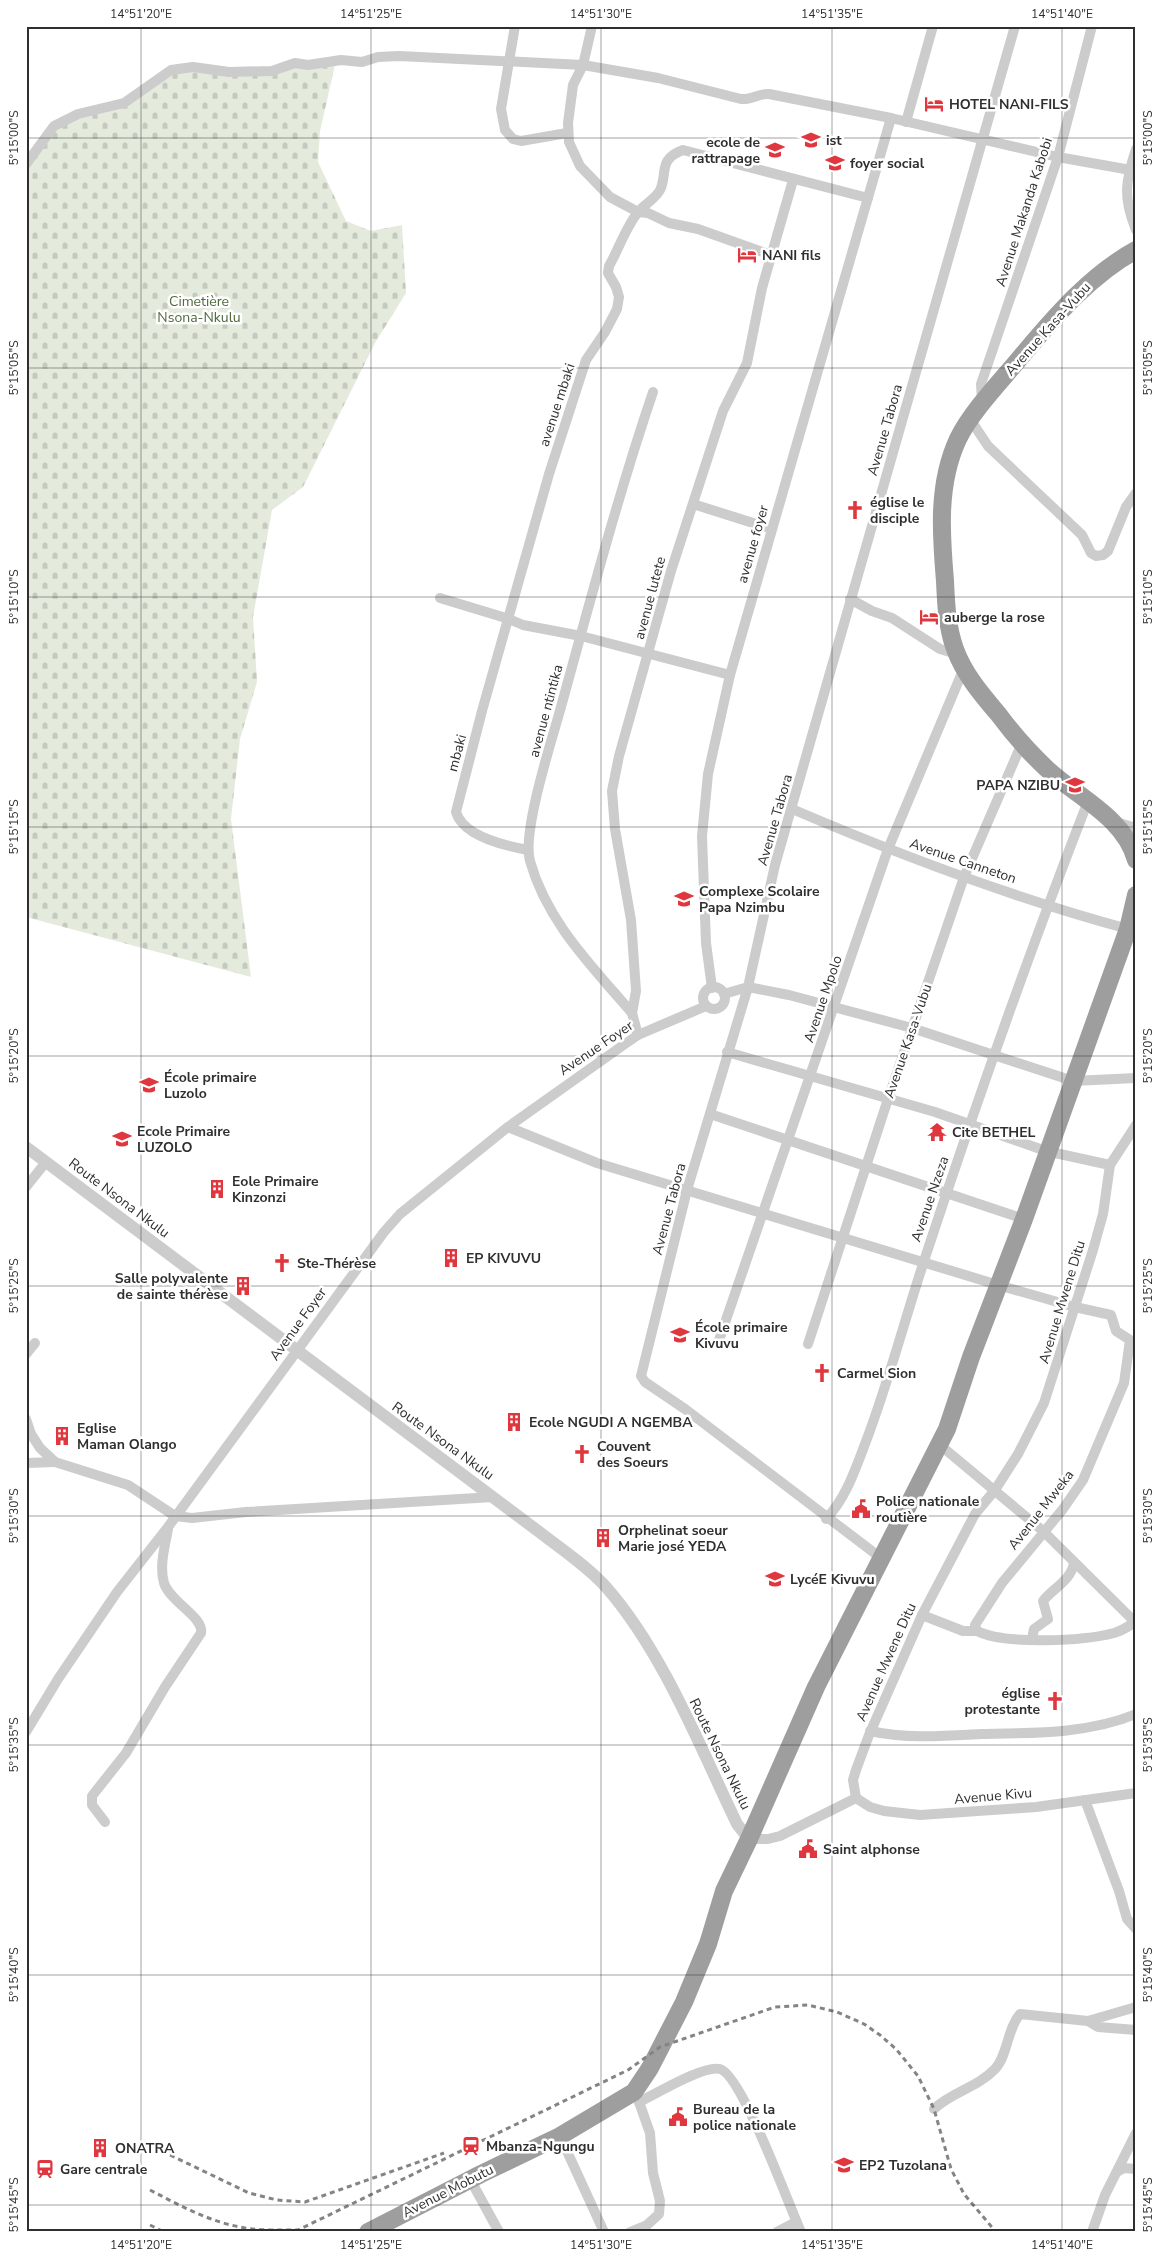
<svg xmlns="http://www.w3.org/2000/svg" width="1162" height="2258" viewBox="0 0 1162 2258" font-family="'Nunito Sans',sans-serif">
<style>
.cemetery{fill:url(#cemetery-stones)}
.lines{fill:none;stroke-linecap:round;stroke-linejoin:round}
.minor{stroke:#ccc;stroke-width:10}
.tertiary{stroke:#ccc;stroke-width:12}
.trunk{stroke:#9e9e9e;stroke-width:18}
.rail{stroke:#848484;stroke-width:3;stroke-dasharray:5 4;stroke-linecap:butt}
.ticks{fill:none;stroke:#2f2f2f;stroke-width:1;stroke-opacity:0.45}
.labels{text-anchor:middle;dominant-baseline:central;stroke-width:5;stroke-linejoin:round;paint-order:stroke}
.poi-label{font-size:14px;font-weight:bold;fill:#2f2f2f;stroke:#fff;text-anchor:start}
.street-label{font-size:14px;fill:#2f2f2f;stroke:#fff}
.park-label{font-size:14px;fill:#50693d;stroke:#fff}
.neatline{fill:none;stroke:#2f2f2f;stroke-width:2}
.ticks-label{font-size:12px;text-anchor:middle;fill:#2f2f2f}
</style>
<defs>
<pattern id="cemetery-stones" width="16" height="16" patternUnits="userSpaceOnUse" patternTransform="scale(1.25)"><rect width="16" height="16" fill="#e4ebdd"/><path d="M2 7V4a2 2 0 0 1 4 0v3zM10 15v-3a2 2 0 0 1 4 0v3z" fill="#c4cabe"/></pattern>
</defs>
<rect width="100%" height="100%" fill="#fff"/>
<path class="cemetery" d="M335,65L320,131L318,162L346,221L371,231L402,225L406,293L375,343L303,487L272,510L253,617L257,682L240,739L231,819L251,977L26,917V167L64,122L105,112L171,73Z"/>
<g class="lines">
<g class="minor">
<path d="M515,26L501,109L505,130L513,139L521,141L567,133"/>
<path d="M592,26L583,65L573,85L568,123L569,142L580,166L610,197L638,212L648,213L669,223L698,229L771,255"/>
<path d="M906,122L933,26"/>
<path d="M1136,149C1125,182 1123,198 1136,230"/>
<path d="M26,164L54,126L78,114L124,103L171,70L193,67L229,72L272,71L295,63L308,65L341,60L362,62L378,57L399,56L583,65L658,78L741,99C752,100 759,93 769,94L891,118L1058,157L1136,171"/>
<path d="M982,401L981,384L1058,157L1092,26"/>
<path d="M970,419L988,446L1082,535L1091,553L1096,556L1103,555L1108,551L1126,507L1136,493"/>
<path d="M693,504L772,529"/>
<path d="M440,598L509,619L523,625L581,636L730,675"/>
<path d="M850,599L872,611L892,618L940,649L950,652L955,649"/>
<path d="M792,809C902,856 1016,899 1132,930"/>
<path d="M1116,822L1136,828"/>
<path d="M528,850C506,846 463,836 456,812L482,711L549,474L586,360L605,332L617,309L619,297L616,287L608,273L609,266C619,249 626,226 639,211C645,204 658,197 661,188C667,171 659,159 683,150L868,198"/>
<circle cx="714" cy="998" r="11"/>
<path d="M712,988L706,943L702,836L708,774L730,675L891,118"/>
<path d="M724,994L748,987L775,865L1015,26"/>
<path d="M632,1013C592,966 547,922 530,861C522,833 550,746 559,714C589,606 617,498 653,392"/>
<path d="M638,1035L632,1013L636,991L631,920L615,829L612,791L619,756L671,571L723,411L747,363L762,288L793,180"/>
<path d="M727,1052L935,1112L1046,1151L1110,1165"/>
<path d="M710,1114L1024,1219"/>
<path d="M508,1127L597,1163L998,1285L1075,1307L1111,1315L1116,1331L1130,1340L1124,1383L1083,1480L1063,1509L1002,1583L975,1625L977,1631C1005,1645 1084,1641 1114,1633C1122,1631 1129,1626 1135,1622"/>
<path d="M26,1187L46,1162"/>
<path d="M718,1343L888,849L964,668"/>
<path d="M808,1344L888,1099L964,877L1022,743"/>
<path d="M26,1354L35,1343"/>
<path d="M26,1419L31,1434L40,1448L55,1462L128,1485L175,1516L192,1518L246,1512L493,1497"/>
<path d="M940,1445L1043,1531L1136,1623"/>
<path d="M26,1463L55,1462"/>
<path d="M826,1519C846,1498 855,1470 865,1444C888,1384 904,1322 924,1261C975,1106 1029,953 1088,801"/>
<path d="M881,1558L685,1409L645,1382L641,1376L687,1190L748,987L789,995L912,1028L1073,1081L1136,1078"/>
<path d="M922,1615L963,1631H977"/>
<path d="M1032,1639L1034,1629L1048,1619L1043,1601C1053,1588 1072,1580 1074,1562"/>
<path d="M870,1731C906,1739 944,1736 981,1734C1032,1733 1088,1734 1136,1714"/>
<path d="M26,1732L58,1679L117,1592L168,1527L384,1232L400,1214L508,1127L622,1046L638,1035L706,1006"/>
<path d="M856,1798L853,1780L856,1770L869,1735L922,1615L975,1514L995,1490L1018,1454L1044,1403L1093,1250L1103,1214L1110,1165L1136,1125"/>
<path d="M856,1798L870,1807L884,1811L920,1815L1036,1807L1136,1793"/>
<path d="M1085,1800L1119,1891L1127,1919L1136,1929"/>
<path d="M105,1822L92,1805V1796L126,1753L165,1687L201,1633C204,1617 170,1602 164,1583C159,1566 165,1546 168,1529"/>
<path d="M749,1839H768L780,1836L856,1798"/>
<path d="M1088,2021L1098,2027L1136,2030"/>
<path d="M634,2092L639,2102C656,2094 703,2065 720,2069C742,2075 789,2206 801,2232"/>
<path d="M934,2109C951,2092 977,2088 995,2069C1008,2055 1007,2029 1020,2014L1088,2021L1136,2007"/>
<path d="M560,2136L604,2232"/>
<path d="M1117,2172L1124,2168L1136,2169"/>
<path d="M470,2179L499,2232"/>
<path d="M630,2232L647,2225L659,2214L660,2201L653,2173L650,2133L639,2102"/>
<path d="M777,2232L796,2222"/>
<path d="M1092,2232L1105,2195L1136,2133"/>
</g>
<path class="tertiary" d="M26,1147L542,1534C564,1551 588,1567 606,1587C663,1652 700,1747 737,1824L749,1839"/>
<g class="trunk">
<path d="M1136,250C1092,274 1057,314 1025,352C1004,378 972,410 958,439C937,484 941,534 945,581C946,604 947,627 955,649C964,674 982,695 999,715C1013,734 1030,753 1047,769C1077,797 1124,817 1136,860"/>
<path d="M368,2232L481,2174L560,2136L634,2092L650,2068L684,2002L708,1944L724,1891L749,1839L816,1687L947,1429L971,1357L1024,1219L1128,929L1136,895"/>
</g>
<g class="rail">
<path d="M170,2155L249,2193L277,2200L305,2202L444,2153"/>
<path d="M150,2190C179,2205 208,2221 240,2227C259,2231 279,2230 298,2230L628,2070L660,2047L775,2007L808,2005L837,2012L864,2024L880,2035L896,2049L918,2076L934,2109L951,2169L964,2194L996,2232"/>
<path d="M150,2225L164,2232"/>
</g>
</g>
<path class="ticks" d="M141,26V2232M371,26V2232M601,26V2232M832,26V2232M1062,26V2232M26,138H1136M26,368H1136M26,597H1136M26,827H1136M26,1056H1136M26,1286H1136M26,1516H1136M26,1745H1136M26,1975H1136M26,2205H1136"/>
<defs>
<g id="hotel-bare" transform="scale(1.5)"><path d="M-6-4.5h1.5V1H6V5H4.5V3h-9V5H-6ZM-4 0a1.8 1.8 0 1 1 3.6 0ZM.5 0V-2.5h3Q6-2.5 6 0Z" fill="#e0363e" stroke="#fff" stroke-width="2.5" paint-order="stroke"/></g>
<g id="university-bare" transform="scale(1.5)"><path d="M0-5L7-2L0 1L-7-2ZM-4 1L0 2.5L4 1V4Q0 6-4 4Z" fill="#e0363e" stroke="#fff" stroke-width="2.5" paint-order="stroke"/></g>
<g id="school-bare" transform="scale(1.5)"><path d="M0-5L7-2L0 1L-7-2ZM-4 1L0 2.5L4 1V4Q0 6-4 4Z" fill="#e0363e" stroke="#fff" stroke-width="2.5" paint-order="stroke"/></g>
<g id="church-bare" transform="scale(1.5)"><path d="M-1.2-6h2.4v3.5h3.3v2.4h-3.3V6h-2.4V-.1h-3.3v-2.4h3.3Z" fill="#e0363e" stroke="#fff" stroke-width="2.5" paint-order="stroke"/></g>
<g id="temple-bare" transform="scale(1.5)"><path d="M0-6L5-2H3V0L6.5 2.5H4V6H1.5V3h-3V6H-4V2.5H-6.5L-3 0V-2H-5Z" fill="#e0363e" stroke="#fff" stroke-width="2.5" paint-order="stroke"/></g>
<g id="building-bare" transform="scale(1.5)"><path d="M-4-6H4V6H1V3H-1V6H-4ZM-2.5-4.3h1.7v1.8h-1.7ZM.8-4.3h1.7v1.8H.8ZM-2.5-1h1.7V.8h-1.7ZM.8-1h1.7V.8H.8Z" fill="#e0363e" stroke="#fff" stroke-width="2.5" paint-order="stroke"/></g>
<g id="civic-bare" transform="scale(1.5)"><path d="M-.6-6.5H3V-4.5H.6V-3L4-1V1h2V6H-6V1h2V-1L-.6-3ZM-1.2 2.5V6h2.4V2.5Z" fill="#e0363e" stroke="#fff" stroke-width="2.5" paint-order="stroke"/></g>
<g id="station-bare" transform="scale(1.5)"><path d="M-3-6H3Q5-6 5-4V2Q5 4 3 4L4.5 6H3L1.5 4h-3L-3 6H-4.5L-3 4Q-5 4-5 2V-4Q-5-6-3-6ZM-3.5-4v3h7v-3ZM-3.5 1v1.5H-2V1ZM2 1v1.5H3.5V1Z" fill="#e0363e" stroke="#fff" stroke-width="2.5" paint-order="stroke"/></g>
</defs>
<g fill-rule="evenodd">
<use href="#hotel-bare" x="934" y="104"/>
<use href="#university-bare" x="811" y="140"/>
<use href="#university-bare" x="775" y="150"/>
<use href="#school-bare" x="835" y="163"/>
<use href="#hotel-bare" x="747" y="255"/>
<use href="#church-bare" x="855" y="510"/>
<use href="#hotel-bare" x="929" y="617"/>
<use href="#school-bare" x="1075" y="785"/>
<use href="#school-bare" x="684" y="899"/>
<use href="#school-bare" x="149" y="1085"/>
<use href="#temple-bare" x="937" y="1132"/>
<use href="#school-bare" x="122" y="1139"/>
<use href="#building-bare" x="217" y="1189"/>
<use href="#building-bare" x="451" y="1258"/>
<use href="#church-bare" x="282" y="1263"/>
<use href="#building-bare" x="243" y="1286"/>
<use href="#school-bare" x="680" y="1335"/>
<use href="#church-bare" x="822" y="1373"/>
<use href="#building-bare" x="514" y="1422"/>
<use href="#building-bare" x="62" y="1436"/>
<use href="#church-bare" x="582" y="1454"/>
<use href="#civic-bare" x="861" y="1509"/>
<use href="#building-bare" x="603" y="1538"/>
<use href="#school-bare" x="775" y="1579"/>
<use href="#church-bare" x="1055" y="1701"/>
<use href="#civic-bare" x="808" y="1849"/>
<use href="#civic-bare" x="678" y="2117"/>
<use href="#station-bare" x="471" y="2146"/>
<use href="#building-bare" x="100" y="2148"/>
<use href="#school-bare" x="844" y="2165"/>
<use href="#station-bare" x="45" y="2169"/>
</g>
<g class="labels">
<g class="poi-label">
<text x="949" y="104">HOTEL NANI-FILS</text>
<text x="826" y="140">ist</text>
<text x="760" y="142" text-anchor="end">ecole de<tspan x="760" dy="16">rattrapage</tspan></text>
<text x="850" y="163">foyer social</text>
<text x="762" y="255">NANI fils</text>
<text x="870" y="502">église le<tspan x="870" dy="16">disciple</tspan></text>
<text x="944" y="617">auberge la rose</text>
<text x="1060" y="785" text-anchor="end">PAPA NZIBU</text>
<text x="699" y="891">Complexe Scolaire<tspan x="699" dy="16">Papa Nzimbu</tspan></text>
<text x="164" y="1077">École primaire<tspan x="164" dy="16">Luzolo</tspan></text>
<text x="137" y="1131">Ecole Primaire<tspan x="137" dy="16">LUZOLO</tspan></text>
<text x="952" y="1132">Cite BETHEL</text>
<text x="232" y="1181">Eole Primaire<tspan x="232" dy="16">Kinzonzi</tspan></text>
<text x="466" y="1258">EP KIVUVU</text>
<text x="297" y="1263">Ste-Thérèse</text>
<text x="228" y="1278" text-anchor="end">Salle polyvalente<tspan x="228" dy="16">de sainte thérèse</tspan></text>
<text x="695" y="1327">École primaire<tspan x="695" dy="16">Kivuvu</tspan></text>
<text x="837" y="1373">Carmel Sion</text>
<text x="529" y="1422">Ecole NGUDI A NGEMBA</text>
<text x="77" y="1428">Eglise<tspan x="77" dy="16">Maman Olango</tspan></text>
<text x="597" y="1446">Couvent<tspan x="597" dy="16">des Soeurs</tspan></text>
<text x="876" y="1501">Police nationale<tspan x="876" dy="16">routière</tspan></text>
<text x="618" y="1530">Orphelinat soeur<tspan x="618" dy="16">Marie josé YEDA</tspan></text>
<text x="790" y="1579">LycéE Kivuvu</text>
<text x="1040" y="1693" text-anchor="end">église<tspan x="1040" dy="16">protestante</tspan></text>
<text x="823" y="1849">Saint alphonse</text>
<text x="693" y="2109">Bureau de la<tspan x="693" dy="16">police nationale</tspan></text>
<text x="486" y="2146">Mbanza-Ngungu</text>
<text x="115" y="2148">ONATRA</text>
<text x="859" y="2165">EP2 Tuzolana</text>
<text x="60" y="2169">Gare centrale</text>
</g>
<g class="street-label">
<text transform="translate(1024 212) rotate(-72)">Avenue Makanda Kabobi</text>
<text transform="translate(1048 329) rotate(-48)">Avenue Kasa-Vubu</text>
<text transform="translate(557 405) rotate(-72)">avenue mbaki</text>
<text transform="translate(885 430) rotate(-74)">Avenue Tabora</text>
<text transform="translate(753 544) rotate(-74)">avenue foyer</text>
<text transform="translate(650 598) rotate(-75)">avenue lutete</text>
<text transform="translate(546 711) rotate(-75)">avenue ntintika</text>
<text transform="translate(457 753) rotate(-75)">mbaki</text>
<text transform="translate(775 820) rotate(-74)">Avenue Tabora</text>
<text transform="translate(963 861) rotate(19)">Avenue Canneton</text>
<text transform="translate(823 999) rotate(-71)">Avenue Mpolo</text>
<text transform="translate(908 1041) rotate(-71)">Avenue Kasa-Vubu</text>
<text transform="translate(596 1048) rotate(-34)">Avenue Foyer</text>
<text transform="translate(119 1198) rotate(37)">Route Nsona Nkulu</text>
<text transform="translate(930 1199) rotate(-71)">Avenue Nzeza</text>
<text transform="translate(669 1209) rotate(-75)">Avenue Tabora</text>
<text transform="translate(1062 1302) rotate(-73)">Avenue Mwene Ditu</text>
<text transform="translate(298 1324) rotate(-54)">Avenue Foyer</text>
<text transform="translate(443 1441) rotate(36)">Route Nsona Nkulu</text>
<text transform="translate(1041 1510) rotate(-52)">Avenue Mweka</text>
<text transform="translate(886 1662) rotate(-66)">Avenue Mwene Ditu</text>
<text transform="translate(720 1754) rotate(64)">Route Nsona Nkulu</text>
<text transform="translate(993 1796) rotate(-5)">Avenue Kivu</text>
<text transform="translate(448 2191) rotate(-27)">Avenue Mobutu</text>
</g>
<g class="park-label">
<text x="199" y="301">Cimetière<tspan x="199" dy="16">Nsona-Nkulu</tspan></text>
</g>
</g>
<rect width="1162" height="2258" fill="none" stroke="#ffffff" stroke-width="55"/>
<rect x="28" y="28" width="1106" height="2202" class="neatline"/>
<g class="ticks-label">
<text x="141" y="18">14°51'20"E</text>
<text x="371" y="18">14°51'25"E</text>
<text x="601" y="18">14°51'30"E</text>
<text x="832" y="18">14°51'35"E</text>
<text x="1062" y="18">14°51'40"E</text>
<text transform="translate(14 138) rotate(-90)" y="4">5°15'00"S</text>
<text transform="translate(1148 138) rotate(-90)" y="4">5°15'00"S</text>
<text transform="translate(14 368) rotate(-90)" y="4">5°15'05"S</text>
<text transform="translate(1148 368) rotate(-90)" y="4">5°15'05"S</text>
<text transform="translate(14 597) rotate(-90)" y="4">5°15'10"S</text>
<text transform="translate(1148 597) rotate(-90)" y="4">5°15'10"S</text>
<text transform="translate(14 827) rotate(-90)" y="4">5°15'15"S</text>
<text transform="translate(1148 827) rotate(-90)" y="4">5°15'15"S</text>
<text transform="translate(14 1056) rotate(-90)" y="4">5°15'20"S</text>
<text transform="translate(1148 1056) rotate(-90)" y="4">5°15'20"S</text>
<text transform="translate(14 1286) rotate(-90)" y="4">5°15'25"S</text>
<text transform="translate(1148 1286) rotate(-90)" y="4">5°15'25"S</text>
<text transform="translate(14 1516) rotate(-90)" y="4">5°15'30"S</text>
<text transform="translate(1148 1516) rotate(-90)" y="4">5°15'30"S</text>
<text transform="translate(14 1745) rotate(-90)" y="4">5°15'35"S</text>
<text transform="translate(1148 1745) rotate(-90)" y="4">5°15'35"S</text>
<text transform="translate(14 1975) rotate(-90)" y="4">5°15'40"S</text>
<text transform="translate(1148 1975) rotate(-90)" y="4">5°15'40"S</text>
<text transform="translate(14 2205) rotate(-90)" y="4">5°15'45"S</text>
<text transform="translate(1148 2205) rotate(-90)" y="4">5°15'45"S</text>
<text x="141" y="2249">14°51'20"E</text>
<text x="371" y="2249">14°51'25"E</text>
<text x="601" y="2249">14°51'30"E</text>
<text x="832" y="2249">14°51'35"E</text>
<text x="1062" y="2249">14°51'40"E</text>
</g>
</svg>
